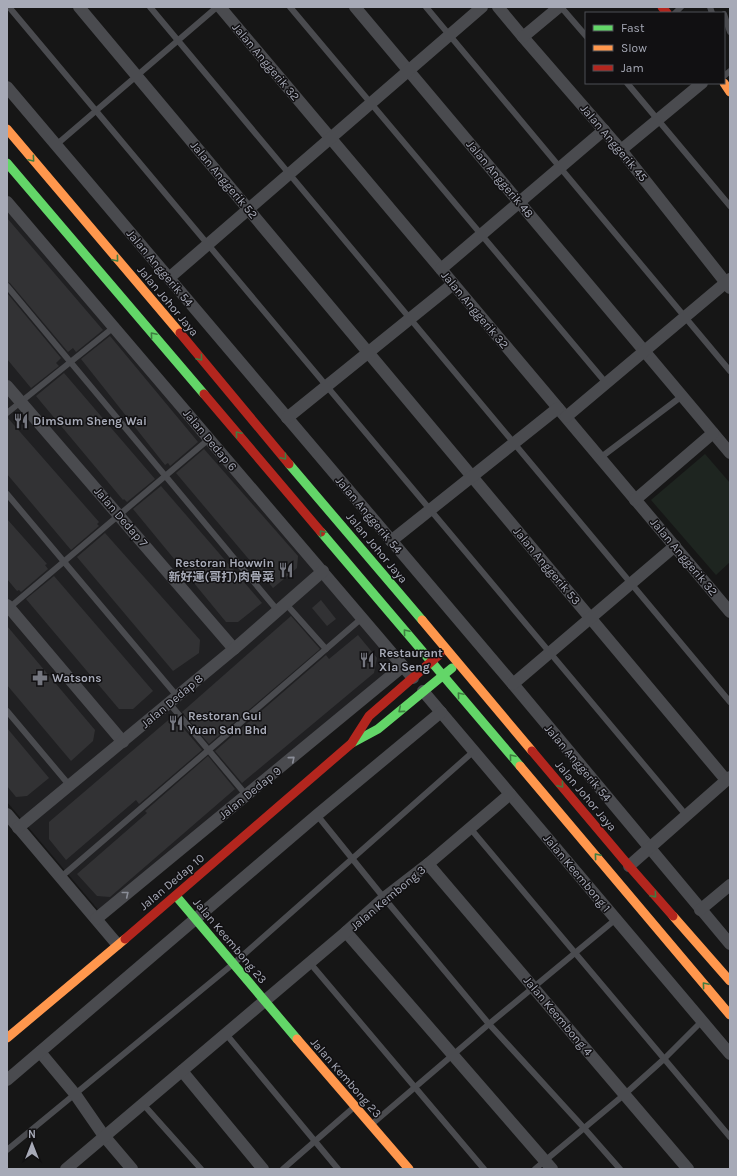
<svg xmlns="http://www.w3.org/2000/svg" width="737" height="1176" viewBox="0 0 737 1176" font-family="Karla,'Noto Sans SC',sans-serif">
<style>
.built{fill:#202022}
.green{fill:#1e2520}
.building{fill:#323234}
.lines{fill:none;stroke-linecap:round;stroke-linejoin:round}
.lane{stroke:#4a4b4f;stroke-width:6}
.street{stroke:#4a4b4f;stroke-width:12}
.fast{stroke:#63d668;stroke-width:9}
.slow{stroke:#ff974d;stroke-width:9}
.jam{stroke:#b3261e;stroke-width:9}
.oneway{stroke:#3e7d41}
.oneway2{stroke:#8b8e98}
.labels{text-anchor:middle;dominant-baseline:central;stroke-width:3;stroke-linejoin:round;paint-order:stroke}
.street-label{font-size:12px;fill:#a7aab7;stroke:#111012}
.poi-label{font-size:12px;font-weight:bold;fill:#a7aab7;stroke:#111012;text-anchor:start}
</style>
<rect width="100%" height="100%" fill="#161616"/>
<path class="built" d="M7,205L397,666L100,912L7,802Z"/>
<path class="green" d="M705,454L730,483V562L716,575L651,500Z"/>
<g class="building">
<path d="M7,218L103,330L76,352L73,348L68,352L10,283L7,282Z"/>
<path d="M7,293L61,358L56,363L59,366L31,388L7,359Z"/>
<path d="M110,336L198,442L170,466L168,463L165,465L81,359Z"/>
<path d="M64,373L155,479L127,502L124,499L123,500L36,396Z"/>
<path d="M7,417L99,522L97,524L99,526L71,550L7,474Z"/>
<path d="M204,449L298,556L297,568L273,588L176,473Z"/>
<path d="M161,486L262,603L238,622H226L133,509Z"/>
<path d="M7,519L47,564L45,565L48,569L21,592L19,590L17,591L7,579Z"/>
<path d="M105,533L200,640L199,653L173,671L77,557Z"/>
<path d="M54,576L153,691L133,709H119L26,599Z"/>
<path d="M321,600L336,619L327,626L312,608Z"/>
<path d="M291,616L320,649L209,744L182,712Z"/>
<path d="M7,626L95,730L93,741L71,761L7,685Z"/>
<path d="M358,635L377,658L374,673L242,783L215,751L326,655L329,659Z"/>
<path d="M173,716L202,750L139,804L136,800L66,860L49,839V822Z"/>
<path d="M7,728L49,778L27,796L16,797L7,786Z"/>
<path d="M208,756L235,789L110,897L97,896L77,874L147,813L145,811Z"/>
</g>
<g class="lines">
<g class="lane">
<path d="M9,7L686,815"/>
<path d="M150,7L730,702"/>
<path d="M290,7L606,383"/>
<path d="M426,7L730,371"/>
<path d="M561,7L586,36"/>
<path d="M710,7L712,13"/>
<path d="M675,13L681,7"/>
<path d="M724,14L730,32"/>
<path d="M724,76L730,71"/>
<path d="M627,83L730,206"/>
<path d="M56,145L217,7"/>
<path d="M7,286L278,611"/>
<path d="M7,413L114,327"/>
<path d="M600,458L682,396"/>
<path d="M7,494L177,696"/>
<path d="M286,604L326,649"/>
<path d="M9,608L209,439"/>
<path d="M169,703L247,796"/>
<path d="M7,711L70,786"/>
<path d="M317,815L384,898L489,1024L584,1128L620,1169"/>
<path d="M470,828L730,1137"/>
<path d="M61,877L362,618"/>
<path d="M310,963L484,1169"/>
<path d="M226,1034L338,1169"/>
<path d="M143,1104L201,1169"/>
<path d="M372,1124L489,1024L616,919"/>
<path d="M7,1150L233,964L474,751"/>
<path d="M283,1169L353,1108"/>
<path d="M535,1169L625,1094L664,1059L702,1021"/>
</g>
<g class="street">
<path d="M79,7L726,780"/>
<path d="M220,7L730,612"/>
<path d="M355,7L730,453"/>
<path d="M498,7L523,37L621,150L730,288"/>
<path d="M523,37L559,7"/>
<path d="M7,87L513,684L730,944"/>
<path d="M621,150L702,83"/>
<path d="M7,202L413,678"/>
<path d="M441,269L604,130"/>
<path d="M169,278L482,7"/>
<path d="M7,386L234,649"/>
<path d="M566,417L730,279"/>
<path d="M287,418L453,284"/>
<path d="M635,500L713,433"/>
<path d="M391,541L558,408"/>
<path d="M7,605L123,742"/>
<path d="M513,684L675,546"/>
<path d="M423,691L730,1054"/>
<path d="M7,814L117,944"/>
<path d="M18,828L234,649L323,571"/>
<path d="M428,864L688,1169"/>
<path d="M629,866L730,777"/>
<path d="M700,910L730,885"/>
<path d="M96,919L403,666"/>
<path d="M346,932L552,1169"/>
<path d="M40,1052L75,1094L104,1136L132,1169"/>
<path d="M182,1071L263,1169"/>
<path d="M7,1080L317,815L441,712"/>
<path d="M66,1169L346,932L384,898L428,864L510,794"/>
</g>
<g class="fast">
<path d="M7,163L204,394"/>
<path d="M289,464L422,620"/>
<path d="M321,532L520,766"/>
<path d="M352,743L378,729L452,668"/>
<path d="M176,896L297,1039"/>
</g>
<g class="slow">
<path d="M724,83L730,92"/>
<path d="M7,129L180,333"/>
<path d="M422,620L532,751"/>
<path d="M520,766L730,1015"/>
<path d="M673,916L730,981"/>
<path d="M7,1038L125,939"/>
<path d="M297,1039L409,1169"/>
</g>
<g class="jam">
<path d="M662,7L667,13"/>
<path d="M180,333L289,464"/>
<path d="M204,394L321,532"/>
<path d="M353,741L369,716L440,654"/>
<path d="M532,751L629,866L673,916"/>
<path d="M125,939L352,743"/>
</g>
</g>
<defs><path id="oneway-chevron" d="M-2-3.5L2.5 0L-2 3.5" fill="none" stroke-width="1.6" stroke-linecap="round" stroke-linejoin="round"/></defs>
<g class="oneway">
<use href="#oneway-chevron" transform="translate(32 159) rotate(50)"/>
<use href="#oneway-chevron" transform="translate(116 259) rotate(50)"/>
<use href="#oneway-chevron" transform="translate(153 335) rotate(-130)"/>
<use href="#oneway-chevron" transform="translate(200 358) rotate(50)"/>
<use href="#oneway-chevron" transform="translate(238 434) rotate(-130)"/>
<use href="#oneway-chevron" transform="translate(284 457) rotate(50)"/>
<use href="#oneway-chevron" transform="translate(322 533) rotate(-130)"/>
<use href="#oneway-chevron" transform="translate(406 632) rotate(-130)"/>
<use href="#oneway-chevron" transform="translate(460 695) rotate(-130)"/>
<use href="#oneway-chevron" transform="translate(401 710) rotate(140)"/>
<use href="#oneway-chevron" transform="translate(512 757) rotate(-130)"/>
<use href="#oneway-chevron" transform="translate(561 785) rotate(50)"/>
<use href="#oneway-chevron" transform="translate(597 856) rotate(-130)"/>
<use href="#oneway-chevron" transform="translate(654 895) rotate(49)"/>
<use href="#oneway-chevron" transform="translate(705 985) rotate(-130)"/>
</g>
<g class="oneway2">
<use href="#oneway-chevron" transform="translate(292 759) rotate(-40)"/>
<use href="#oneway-chevron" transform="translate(126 894) rotate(-39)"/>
</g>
<defs>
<g id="restaurant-bare" transform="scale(1.2)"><path d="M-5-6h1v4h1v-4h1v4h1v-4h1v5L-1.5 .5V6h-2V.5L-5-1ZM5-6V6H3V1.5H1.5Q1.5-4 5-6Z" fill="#74767f" stroke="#111012" stroke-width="2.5" paint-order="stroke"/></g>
<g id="pharmacy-bare" transform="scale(1.2)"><path d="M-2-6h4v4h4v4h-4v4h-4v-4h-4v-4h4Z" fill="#74767f" stroke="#111012" stroke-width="2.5" paint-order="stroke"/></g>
</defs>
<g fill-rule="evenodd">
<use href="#restaurant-bare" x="21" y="421"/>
<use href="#restaurant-bare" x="286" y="570"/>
<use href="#restaurant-bare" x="367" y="660"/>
<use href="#pharmacy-bare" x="40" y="678"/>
<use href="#restaurant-bare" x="176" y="723"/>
</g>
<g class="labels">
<g class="street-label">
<text transform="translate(266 62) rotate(50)">Jalan Anggerik 32</text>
<text transform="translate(614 143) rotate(50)">Jalan Anggerik 45</text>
<text transform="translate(500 179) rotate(50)">Jalan Anggerik 48</text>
<text transform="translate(224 180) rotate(50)">Jalan Anggerik 52</text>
<text transform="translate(160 268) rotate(50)">Jalan Anggerik 54</text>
<text transform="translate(168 301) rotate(50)">Jalan Johor Jaya</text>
<text transform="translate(475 310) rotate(50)">Jalan Anggerik 32</text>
<text transform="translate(210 440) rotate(50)">Jalan Dedap 6</text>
<text transform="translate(369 515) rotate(50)">Jalan Anggerik 54</text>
<text transform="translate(121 517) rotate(49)">Jalan Dedap 7</text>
<text transform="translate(377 548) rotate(50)">Jalan Johor Jaya</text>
<text transform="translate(684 557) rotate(50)">Jalan Anggerik 32</text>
<text transform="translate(547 566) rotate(50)">Jalan Anggerik 53</text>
<text transform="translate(172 701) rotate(-40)">Jalan Dedap 8</text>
<text transform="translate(578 763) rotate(50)">Jalan Anggerik 54</text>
<text transform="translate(250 793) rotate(-39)">Jalan Dedap 9</text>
<text transform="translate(586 796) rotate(50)">Jalan Johor Jaya</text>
<text transform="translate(577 873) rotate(50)">Jalan Keembong 1</text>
<text transform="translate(172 882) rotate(-40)">Jalan Dedap 10</text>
<text transform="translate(388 898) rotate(-40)">Jalan Kembong 3</text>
<text transform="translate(230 941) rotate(50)">Jalan Keembong 23</text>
<text transform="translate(558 1016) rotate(50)">Jalan Keembong 4</text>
<text transform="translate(346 1078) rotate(49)">Jalan Kembong 23</text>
</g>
<g class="poi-label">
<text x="33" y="421">DimSum Sheng Wai</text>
<text x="274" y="563" text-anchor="end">Restoran Howwin<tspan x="274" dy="14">新好運(哥打)肉骨菜</tspan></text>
<text x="379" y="653">Restaurant<tspan x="379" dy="14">Xia Seng</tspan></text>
<text x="52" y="678">Watsons</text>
<text x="188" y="716">Restoran Gui<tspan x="188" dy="14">Yuan Sdn Bhd</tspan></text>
</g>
</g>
<rect width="737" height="1176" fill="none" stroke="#a7aab7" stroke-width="16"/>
<rect x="585" y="12" width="140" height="72" fill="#111012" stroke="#4d4e54"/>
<rect x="593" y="25" width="20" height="6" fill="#63d668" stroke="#4d4e54"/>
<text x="621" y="32" font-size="12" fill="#a7aab7">Fast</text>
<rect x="593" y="45" width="20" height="6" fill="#ff974d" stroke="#4d4e54"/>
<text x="621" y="52" font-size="12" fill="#a7aab7">Slow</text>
<rect x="593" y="65" width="20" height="6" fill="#b3261e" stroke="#4d4e54"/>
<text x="621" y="72" font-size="12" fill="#a7aab7">Jam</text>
<g transform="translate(32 1144)" stroke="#111012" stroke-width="3" paint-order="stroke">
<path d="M0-3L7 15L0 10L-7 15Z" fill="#a7aab7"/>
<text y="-6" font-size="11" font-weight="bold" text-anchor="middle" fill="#a7aab7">N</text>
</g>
</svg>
